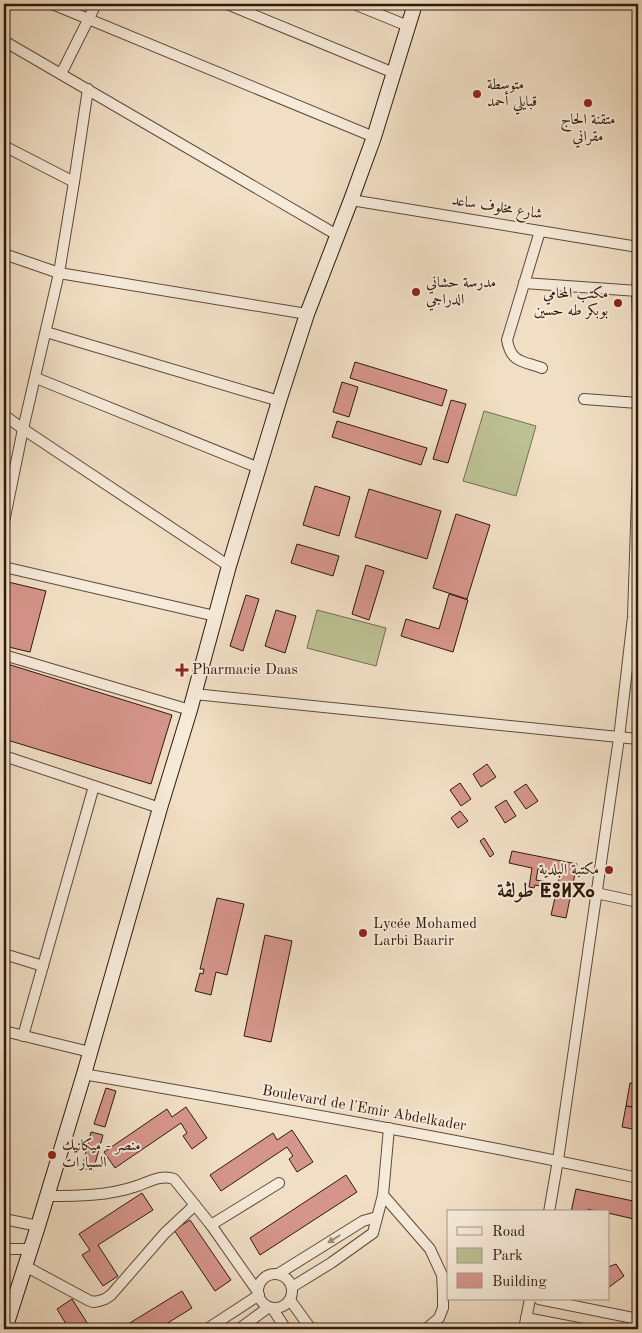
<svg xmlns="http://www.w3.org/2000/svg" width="642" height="1333" viewBox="0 0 642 1333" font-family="'Old Standard TT',Amiri,'Noto Sans Tifinagh',serif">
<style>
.green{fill:#bcc194;stroke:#756d50}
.building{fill:#d6958c;stroke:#2e190c;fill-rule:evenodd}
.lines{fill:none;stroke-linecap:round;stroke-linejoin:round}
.street-casing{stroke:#5f4a3a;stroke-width:12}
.secondary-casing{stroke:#2e190c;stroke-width:16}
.street{stroke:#f6ead9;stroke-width:10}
.secondary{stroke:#f6ead9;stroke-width:14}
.oneway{fill:#9c8c7d}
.poi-dot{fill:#8f2418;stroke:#f6ead9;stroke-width:2}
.labels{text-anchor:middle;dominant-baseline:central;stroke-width:4;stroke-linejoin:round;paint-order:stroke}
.poi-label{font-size:15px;fill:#2e190c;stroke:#f6ead9;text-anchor:start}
.street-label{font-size:15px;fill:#2e190c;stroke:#f6ead9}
.district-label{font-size:20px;font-weight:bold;fill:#2e190c;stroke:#f6ead9}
</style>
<rect width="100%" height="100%" fill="#f1dfc5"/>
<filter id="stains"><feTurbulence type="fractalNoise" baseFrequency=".004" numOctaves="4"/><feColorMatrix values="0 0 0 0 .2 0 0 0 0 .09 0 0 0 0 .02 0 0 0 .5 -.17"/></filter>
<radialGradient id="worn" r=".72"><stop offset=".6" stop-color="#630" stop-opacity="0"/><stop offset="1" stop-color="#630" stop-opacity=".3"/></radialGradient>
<g class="green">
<path d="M484,411L536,426L516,496L463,481Z"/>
<path d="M317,610L386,628L376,666L307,648Z"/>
</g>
<g class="building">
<path d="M355,362L447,390L442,406L350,378Z"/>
<path d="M342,382L358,387L349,417L333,412Z"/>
<path d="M451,400L466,404L448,463L433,459Z"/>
<path d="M337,421L427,448L421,465L332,437Z"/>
<path d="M315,486L350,497L339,536L303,525Z"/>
<path d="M369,489L441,511L427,559L355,537Z"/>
<path d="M456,514L490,525L467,599L433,588Z"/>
<path d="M297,544L339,556L333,576L291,563Z"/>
<path d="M366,565L384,571L369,620L352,614Z"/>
<path d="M4,581L46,591L30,652L4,646Z"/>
<path d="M449,594L468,600L453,652L401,636L406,619L439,629Z"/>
<path d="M246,595L259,599L243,651L230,646Z"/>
<path d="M276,610L296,616L285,653L265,646Z"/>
<path d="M4,663L172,715L151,784L4,739Z"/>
<path d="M487,764L496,777L481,787L473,774Z"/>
<path d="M460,783L471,799L461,806L450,790Z"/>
<path d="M526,784L538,801L526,809L514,792Z"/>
<path d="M506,800L516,816L505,823L495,807Z"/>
<path d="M460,811L468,821L458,828L451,818Z"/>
<path d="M484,838L494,854L490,857L480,841Z"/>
<path d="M512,851L577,864L566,918L551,915L557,889L535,885L534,888L529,887L532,868L509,863ZM538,869L560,874L558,884L536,880Z"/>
<path d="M217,898L244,904L227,975L216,972L211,995L195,991L200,973L203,974L204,969H200Z"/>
<path d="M265,935L292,941L271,1042L244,1036Z"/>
<path d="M630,1083L638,1084V1108L626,1106Z"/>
<path d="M106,1088L116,1091L105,1127L94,1124Z"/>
<path d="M626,1106L638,1108V1130L622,1127Z"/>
<path d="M186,1107L207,1138L192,1149L183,1136L187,1133L181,1123L115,1168L104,1152L167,1109L172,1117Z"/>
<path d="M292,1130L313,1162L297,1172L289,1159L293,1156L287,1147L221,1191L210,1175L273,1133L277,1140Z"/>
<path d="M91,1132L103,1135L93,1171L82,1168Z"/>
<path d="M346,1175L357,1192L260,1255L250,1238Z"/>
<path d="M576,1189L638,1202V1220L608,1213V1212H601L588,1209L587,1212H571Z"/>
<path d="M142,1193L153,1210L98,1245L118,1276L103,1286L82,1255L90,1250L79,1234Z"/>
<path d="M190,1220L231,1280L215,1291L174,1230Z"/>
<path d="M616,1264L624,1276L608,1288V1267Z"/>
<path d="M182,1291L192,1308L158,1329H120Z"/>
<path d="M72,1299L91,1329H69L57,1309Z"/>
</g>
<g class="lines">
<g class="street-casing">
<g id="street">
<path d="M52,4L374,137"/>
<path d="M227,4L394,73"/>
<path d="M354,4L408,26"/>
<path d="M4,41L337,235"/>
<path d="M61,74L96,4"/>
<path d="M4,146L74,182"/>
<path d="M351,200L638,247"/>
<path d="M540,231L507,340C511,363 523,361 542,368"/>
<path d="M4,254L59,273L307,314"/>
<path d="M638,279L637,291L638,326"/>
<path d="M524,283L638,291"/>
<path d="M46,332L279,401"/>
<path d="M36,378L259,468"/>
<path d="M584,399L638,403"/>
<path d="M4,415L23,429L229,566"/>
<path d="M4,522L23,429L59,273L74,182L88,89"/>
<path d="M4,567L215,616"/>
<path d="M4,655L190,710"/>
<path d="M194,694L638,739"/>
<path d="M4,756L160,808"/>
<path d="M596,893L638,902"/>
<path d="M4,954L43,966"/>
<path d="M4,1031L90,1052"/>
<path d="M23,1036L94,786"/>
<path d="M84,1074C269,1107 455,1138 638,1178"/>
<path d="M383,1195L430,1249L442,1275L443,1293V1308L439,1318L426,1329"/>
<path d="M47,1196C77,1196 108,1196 137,1186C149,1182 161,1174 174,1179L211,1225L258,1292"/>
<path d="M549,1212L558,1160L619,738L633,617L638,465"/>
<path d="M4,1219L38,1226"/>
<path d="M211,1225L279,1183"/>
<path d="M4,1249H30"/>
<path d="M25,1266L88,1300L93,1302L99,1301L105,1299L111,1295L165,1233L195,1205"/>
<circle cx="275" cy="1291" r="17"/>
<path d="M278,1274L363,1221L377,1217"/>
<path d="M292,1287L331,1263L373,1233L383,1195L389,1128"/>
<path d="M539,1299L638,1319"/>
<path d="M290,1300L311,1329"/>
<path d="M272,1308L286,1329"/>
<path d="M526,1318L583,1329"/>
<path d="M207,1329L259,1295"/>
<path d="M239,1329L269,1307"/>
<path d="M524,1329L530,1299"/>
</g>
</g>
<g class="secondary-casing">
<path id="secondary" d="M5,1329L38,1226L84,1074L160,808L190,710L229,566L279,401L307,314L351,200L374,137L415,4"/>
</g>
<use href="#street" class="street"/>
<use href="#secondary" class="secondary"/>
</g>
<defs><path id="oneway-solid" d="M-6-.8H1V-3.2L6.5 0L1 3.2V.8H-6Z" transform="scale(1.25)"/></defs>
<use class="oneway" href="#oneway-solid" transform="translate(334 1239) rotate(148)"/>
<g class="poi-dot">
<circle cx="477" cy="94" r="5"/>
<circle cx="588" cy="103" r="5"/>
<circle cx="416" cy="292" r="5"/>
<circle cx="618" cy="303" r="5"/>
<path d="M179.5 662.5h5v5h5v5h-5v5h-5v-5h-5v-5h5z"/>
<circle cx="609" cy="870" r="5"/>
<circle cx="363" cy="933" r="5"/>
<circle cx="52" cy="1155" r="5"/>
</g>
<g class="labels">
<g class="poi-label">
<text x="487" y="85">متوسطة<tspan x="487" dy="17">قبايلي أحمد</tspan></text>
<text x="588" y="120" text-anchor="middle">متقنة الحاج<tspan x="588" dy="17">مقراني</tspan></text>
<text x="426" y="283">مدرسة حشاني<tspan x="426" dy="17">الدراجي</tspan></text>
<text x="608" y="294" text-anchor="end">مكتب المحامي<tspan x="608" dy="17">بوبكر طه حسين</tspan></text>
<text x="192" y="670">Pharmacie Daas</text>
<text x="599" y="870" text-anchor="end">مكتبة البلدية</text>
<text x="373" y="924">Lycée Mohamed<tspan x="373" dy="17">Larbi Baarir</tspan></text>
<text x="62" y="1146">منصر - ميكانيك<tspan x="62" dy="17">السيارات</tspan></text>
</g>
<g class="street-label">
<text transform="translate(497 208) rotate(9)">شارع مخلوف ساعد</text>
<text transform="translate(364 1109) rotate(10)">Boulevard de l'Emir Abdelkader</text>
</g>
<g class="district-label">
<text x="546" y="892">طولڤة ⵟⵓⵍⴳⴰ</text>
</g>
</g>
<rect width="642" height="1333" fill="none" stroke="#f1dfc5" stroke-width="20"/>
<rect x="5" y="5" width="632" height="1323" fill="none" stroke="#2e190c" stroke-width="2.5"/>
<rect x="10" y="10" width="622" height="1313" fill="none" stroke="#2e190c"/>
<rect x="447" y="1210" width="162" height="90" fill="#f6ead9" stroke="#a69687"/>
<rect x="457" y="1227" width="25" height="8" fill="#f6ead9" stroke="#a69687"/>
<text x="492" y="1236" font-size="15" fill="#2e190c">Road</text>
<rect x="457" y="1248" width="25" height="15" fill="#bcc194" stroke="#a69687"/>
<text x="492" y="1260" font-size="15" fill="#2e190c">Park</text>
<rect x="457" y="1273" width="25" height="15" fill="#d6958c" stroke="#a69687"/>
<text x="492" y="1286" font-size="15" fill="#2e190c">Building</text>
<rect width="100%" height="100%" filter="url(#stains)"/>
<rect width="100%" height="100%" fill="url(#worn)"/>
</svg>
